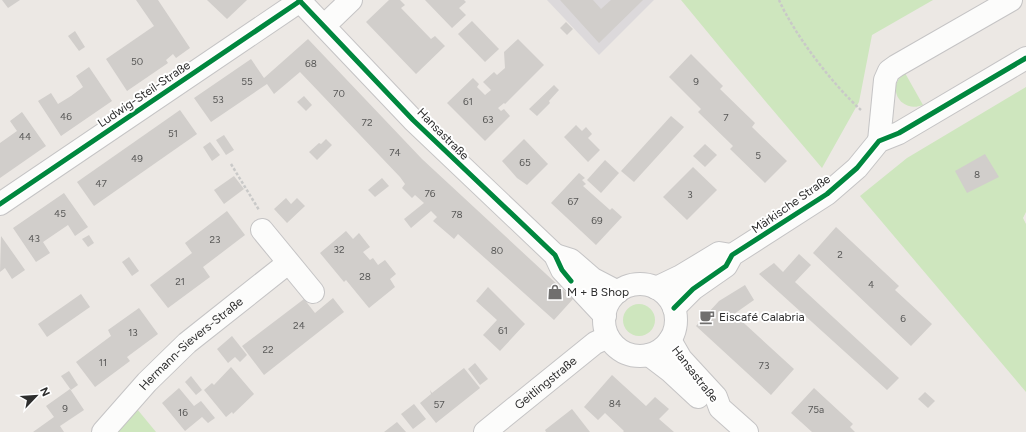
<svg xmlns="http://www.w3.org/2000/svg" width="1026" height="432" viewBox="0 0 1026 432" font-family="Figtree,sans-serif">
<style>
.industrial{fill:#dcd9db}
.green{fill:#cee6be}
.building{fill:#d1cecb}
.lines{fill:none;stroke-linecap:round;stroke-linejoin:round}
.minor-casing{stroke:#c5c4c5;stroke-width:24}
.path{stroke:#c9c9c8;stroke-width:2.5;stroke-dasharray:3 2;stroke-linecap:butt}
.minor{stroke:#fcfcfb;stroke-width:22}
.cycleway-casing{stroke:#fff;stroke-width:8}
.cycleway{stroke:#00873e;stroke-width:5}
.labels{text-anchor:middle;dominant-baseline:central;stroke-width:4;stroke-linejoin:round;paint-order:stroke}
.number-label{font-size:10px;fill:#585857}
.street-label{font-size:12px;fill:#2e2e2e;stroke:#fff}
.poi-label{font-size:12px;fill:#2e2e2e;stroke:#fff;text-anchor:start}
</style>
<rect width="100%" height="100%" fill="#ece8e4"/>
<path class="industrial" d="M547,0H654L599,55Z"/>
<g class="green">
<path d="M681,0H933L872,35L859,102L822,168L728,57Z"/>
<path d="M905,73L923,105C900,114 885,86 905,73Z"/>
<path d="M1026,87V212L1023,218L1026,224V392L860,196L907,158Z"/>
<circle cx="639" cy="320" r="16"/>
<path d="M137,409L156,432H114Z"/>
</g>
<g class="building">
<path d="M2,0H20L8,8Z"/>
<path d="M136,0H158L190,48L176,58L173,54L166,60L168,63L127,91L106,59L154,26Z"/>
<path d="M207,0H247L227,19Z"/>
<path d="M389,0H400L405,5L401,8L431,39L435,36L445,46L416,74L366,22Z"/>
<path d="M425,0H464L466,2L459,8L466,15L452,28Z"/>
<path d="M560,0H593L601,9L611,0H643L599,43Z"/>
<path d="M472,21L499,49L485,62L458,34Z"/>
<path d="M566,22L573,29L567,35L560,28Z"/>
<path d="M75,31L85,47L79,51L68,36Z"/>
<path d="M308,39L422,159L573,299L554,320L458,234L454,239L433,221L437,217L431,211L411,228L404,219L424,203L415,195L412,198L402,188L405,184L400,177L300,72L274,94L267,84L211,122L194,98L251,59L264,78Z"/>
<path d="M518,39L544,65L505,104L504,103L498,108L501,111L504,109L510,116L485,141L447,103L473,78L479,84L477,87L485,95L491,90L483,82L494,72L497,75L505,68L504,52Z"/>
<path d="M691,54L723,86L720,89L755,123L752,127L787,161L765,183L730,149L733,146L698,112L701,109L669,77Z"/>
<path d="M89,67L112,101L61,136L38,101L51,93L58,104L71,96L83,87L76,76Z"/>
<path d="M554,85L559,90L549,101L550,103L537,116L529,109Z"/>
<path d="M304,96L312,105L306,111L297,102Z"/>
<path d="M180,110L197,134L94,206L77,182Z"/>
<path d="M22,112L46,146L0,178V143L17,131L10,121Z"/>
<path d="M671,116L684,127L634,182L621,171Z"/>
<path d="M576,125L582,131L586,127L592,134L588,138L600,150L588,162L564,137Z"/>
<path d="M224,135L234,150L226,155L216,140Z"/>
<path d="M326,139L332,145L317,160L309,152L319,143L321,144Z"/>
<path d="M524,139L548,164L527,185L517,178L502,161Z"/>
<path d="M210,142L220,155L212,161L203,147Z"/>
<path d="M705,144L717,155L705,167L693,156Z"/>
<path d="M985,154L999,177L967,193L955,171Z"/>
<path d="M605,160L619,173L601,193L587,180Z"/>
<path d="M693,167L717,190L687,220L663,197Z"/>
<path d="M579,173L585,178L582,180L586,184L583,186L610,210L612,208L622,217L596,245L551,203Z"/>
<path d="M234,176L244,189L224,204L214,190Z"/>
<path d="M382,178L389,186L375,197L368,190Z"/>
<path d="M64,193L88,227L75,236L68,225L43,242L50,253L36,262L13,228Z"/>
<path d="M286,198L291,204L297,198L305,206L287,223L274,209Z"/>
<path d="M227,211L245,235L203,267L210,277L168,308L150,285L192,253L185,243Z"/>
<path d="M836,227L899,286L895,290L932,324L911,346L813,253Z"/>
<path d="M346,231L353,239L359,233L370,247L363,252L370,260L373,258L378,265L385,260L396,274L390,279L395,287L369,308L346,280L344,282L320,253Z"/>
<path d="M89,235L94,243L88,247L82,239Z"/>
<path d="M1,236L25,270L12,279L5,268L0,272Z"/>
<path d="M799,254L811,265L795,282L899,378L887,390L759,274L774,263L783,272Z"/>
<path d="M129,257L139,271L132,276L122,262Z"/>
<path d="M745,285L754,300L734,314L794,369L771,395L696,326L719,301Z"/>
<path d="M488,287L525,324L500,351L483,335L497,320L476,301Z"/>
<path d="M81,294L90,307L47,337L38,324Z"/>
<path d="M333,298L344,312L264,375L242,346L304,299L315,313Z"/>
<path d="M139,308L158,334L127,357L130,361L95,387L76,362L111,336L108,330Z"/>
<path d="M232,336L247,355L240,362L235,357L228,363L217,349Z"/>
<path d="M475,363L488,379L480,385L468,369Z"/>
<path d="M231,367L254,394L233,414L232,412L226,417L204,390L212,383L214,385Z"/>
<path d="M464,368L480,388L436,423L420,403L431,394L430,390L432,393Z"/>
<path d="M69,371L78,385L71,390L61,376Z"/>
<path d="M612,375L646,406L655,397L669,409L659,419L674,432H623L624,431L605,413L598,420L584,407Z"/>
<path d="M191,376L202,390L196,395L185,382Z"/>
<path d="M179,388L194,406L201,401L215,418L208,423L202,417L185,431L162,403Z"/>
<path d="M814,388L853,424L850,427L855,432H812L791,413Z"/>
<path d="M70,389L84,410L60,426L64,432H33L54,417L46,406Z"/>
<path d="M925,392L935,401L928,408L918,399Z"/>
<path d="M414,404L426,419L413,429L401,414Z"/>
<path d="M572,409L590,432H546L545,430Z"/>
<path d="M397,422L406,432H384Z"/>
</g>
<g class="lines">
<g class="minor-casing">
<g id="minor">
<path d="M299,0L413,120L555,255L562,270L605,316"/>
<path d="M324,26L351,0"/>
<path d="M879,141L885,80L889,71L896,66L1011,0"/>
<path d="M0,204L300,1"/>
<path d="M262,230L313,292"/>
<path d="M555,255L571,260L593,279L618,292"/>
<circle cx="640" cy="320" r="36"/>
<path d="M656,288L681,276L719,253L731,255"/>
<path d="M674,308L693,289L726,266L732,255L827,194L857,168L879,141L899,133L1026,58"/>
<path d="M670,340L681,359L716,397L720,408L747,432"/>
<path d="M649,355L670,371L698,397"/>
<path id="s1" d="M103,432L147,382L187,343L288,263"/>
<path id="s2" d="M485,432L595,343L608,337"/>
</g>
</g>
<g class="path">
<path d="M779,0C794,34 833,85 861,110"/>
<path d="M231,164L259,210"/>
</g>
<use href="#minor" class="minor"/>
<g class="cycleway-casing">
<g id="cycleway">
<path d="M299,0L413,120L555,255L562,270L571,281"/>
<path d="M0,204L300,1"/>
<path d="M674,308L693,289L726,266L732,255L827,194L857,168L879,141L899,133L1026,58"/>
</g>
</g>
<use href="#cycleway" class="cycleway"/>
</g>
<defs>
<g id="shop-bare" transform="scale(1.2)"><path d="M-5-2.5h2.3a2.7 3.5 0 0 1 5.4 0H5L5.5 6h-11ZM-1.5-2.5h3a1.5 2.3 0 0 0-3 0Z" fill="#706f6e" stroke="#fff" stroke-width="2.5" paint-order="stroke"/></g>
<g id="cafe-bare" transform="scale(1.2)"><path d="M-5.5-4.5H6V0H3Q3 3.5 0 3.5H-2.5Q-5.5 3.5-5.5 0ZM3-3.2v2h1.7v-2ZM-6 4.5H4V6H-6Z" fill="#706f6e" stroke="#fff" stroke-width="2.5" paint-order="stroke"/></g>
</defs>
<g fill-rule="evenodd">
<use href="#shop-bare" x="555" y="292"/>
<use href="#cafe-bare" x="707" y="317"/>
</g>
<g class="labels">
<g class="number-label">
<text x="137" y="61">50</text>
<text x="311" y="63">68</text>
<text x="247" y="81">55</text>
<text x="696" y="81">9</text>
<text x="339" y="93">70</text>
<text x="218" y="99">53</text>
<text x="468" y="101">61</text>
<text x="66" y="116">46</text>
<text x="726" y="117">7</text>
<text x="488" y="119">63</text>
<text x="367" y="122">72</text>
<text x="173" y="133">51</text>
<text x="25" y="136">44</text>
<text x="395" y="152">74</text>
<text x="758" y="155">5</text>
<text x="137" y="158">49</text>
<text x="525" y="162">65</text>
<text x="977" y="174">8</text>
<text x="101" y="183">47</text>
<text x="430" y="193">76</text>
<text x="690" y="194">3</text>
<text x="573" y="201">67</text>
<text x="60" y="213">45</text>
<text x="457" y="214">78</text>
<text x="597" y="220">69</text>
<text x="34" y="238">43</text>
<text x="215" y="239">23</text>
<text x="339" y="249">32</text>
<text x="497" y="250">80</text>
<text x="840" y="254">2</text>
<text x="365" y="276">28</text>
<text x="180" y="281">21</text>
<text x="871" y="284">4</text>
<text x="903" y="318">6</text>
<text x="299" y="325">24</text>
<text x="503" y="330">61</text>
<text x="133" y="332">13</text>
<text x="268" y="349">22</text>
<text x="103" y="362">11</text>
<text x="764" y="365">73</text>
<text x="615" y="403">84</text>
<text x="439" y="404">57</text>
<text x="65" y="408">9</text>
<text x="816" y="409">75a</text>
<text x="183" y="412">16</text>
</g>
<g class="street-label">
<text transform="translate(144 94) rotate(-34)">Ludwig-Steil-Straße</text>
<text transform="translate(443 134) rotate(45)">Hansastraße</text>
<text transform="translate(791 204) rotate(-35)">Märkische Straße</text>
<text stroke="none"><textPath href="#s1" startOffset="125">Hermann-Sievers-Straße</textPath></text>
<text transform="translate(695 374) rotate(52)">Hansastraße</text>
<text stroke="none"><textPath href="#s2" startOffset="78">Geitlingstraße</textPath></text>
</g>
<g class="poi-label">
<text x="567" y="292">M + B Shop</text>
<text x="719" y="317">Eiscafé Calabria</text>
</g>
</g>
<g transform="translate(36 396) rotate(65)" stroke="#ffffff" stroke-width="3" paint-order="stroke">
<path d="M0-3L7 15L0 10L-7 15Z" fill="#2e2e2e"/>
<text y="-6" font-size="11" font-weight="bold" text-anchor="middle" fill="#2e2e2e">N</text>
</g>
</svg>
